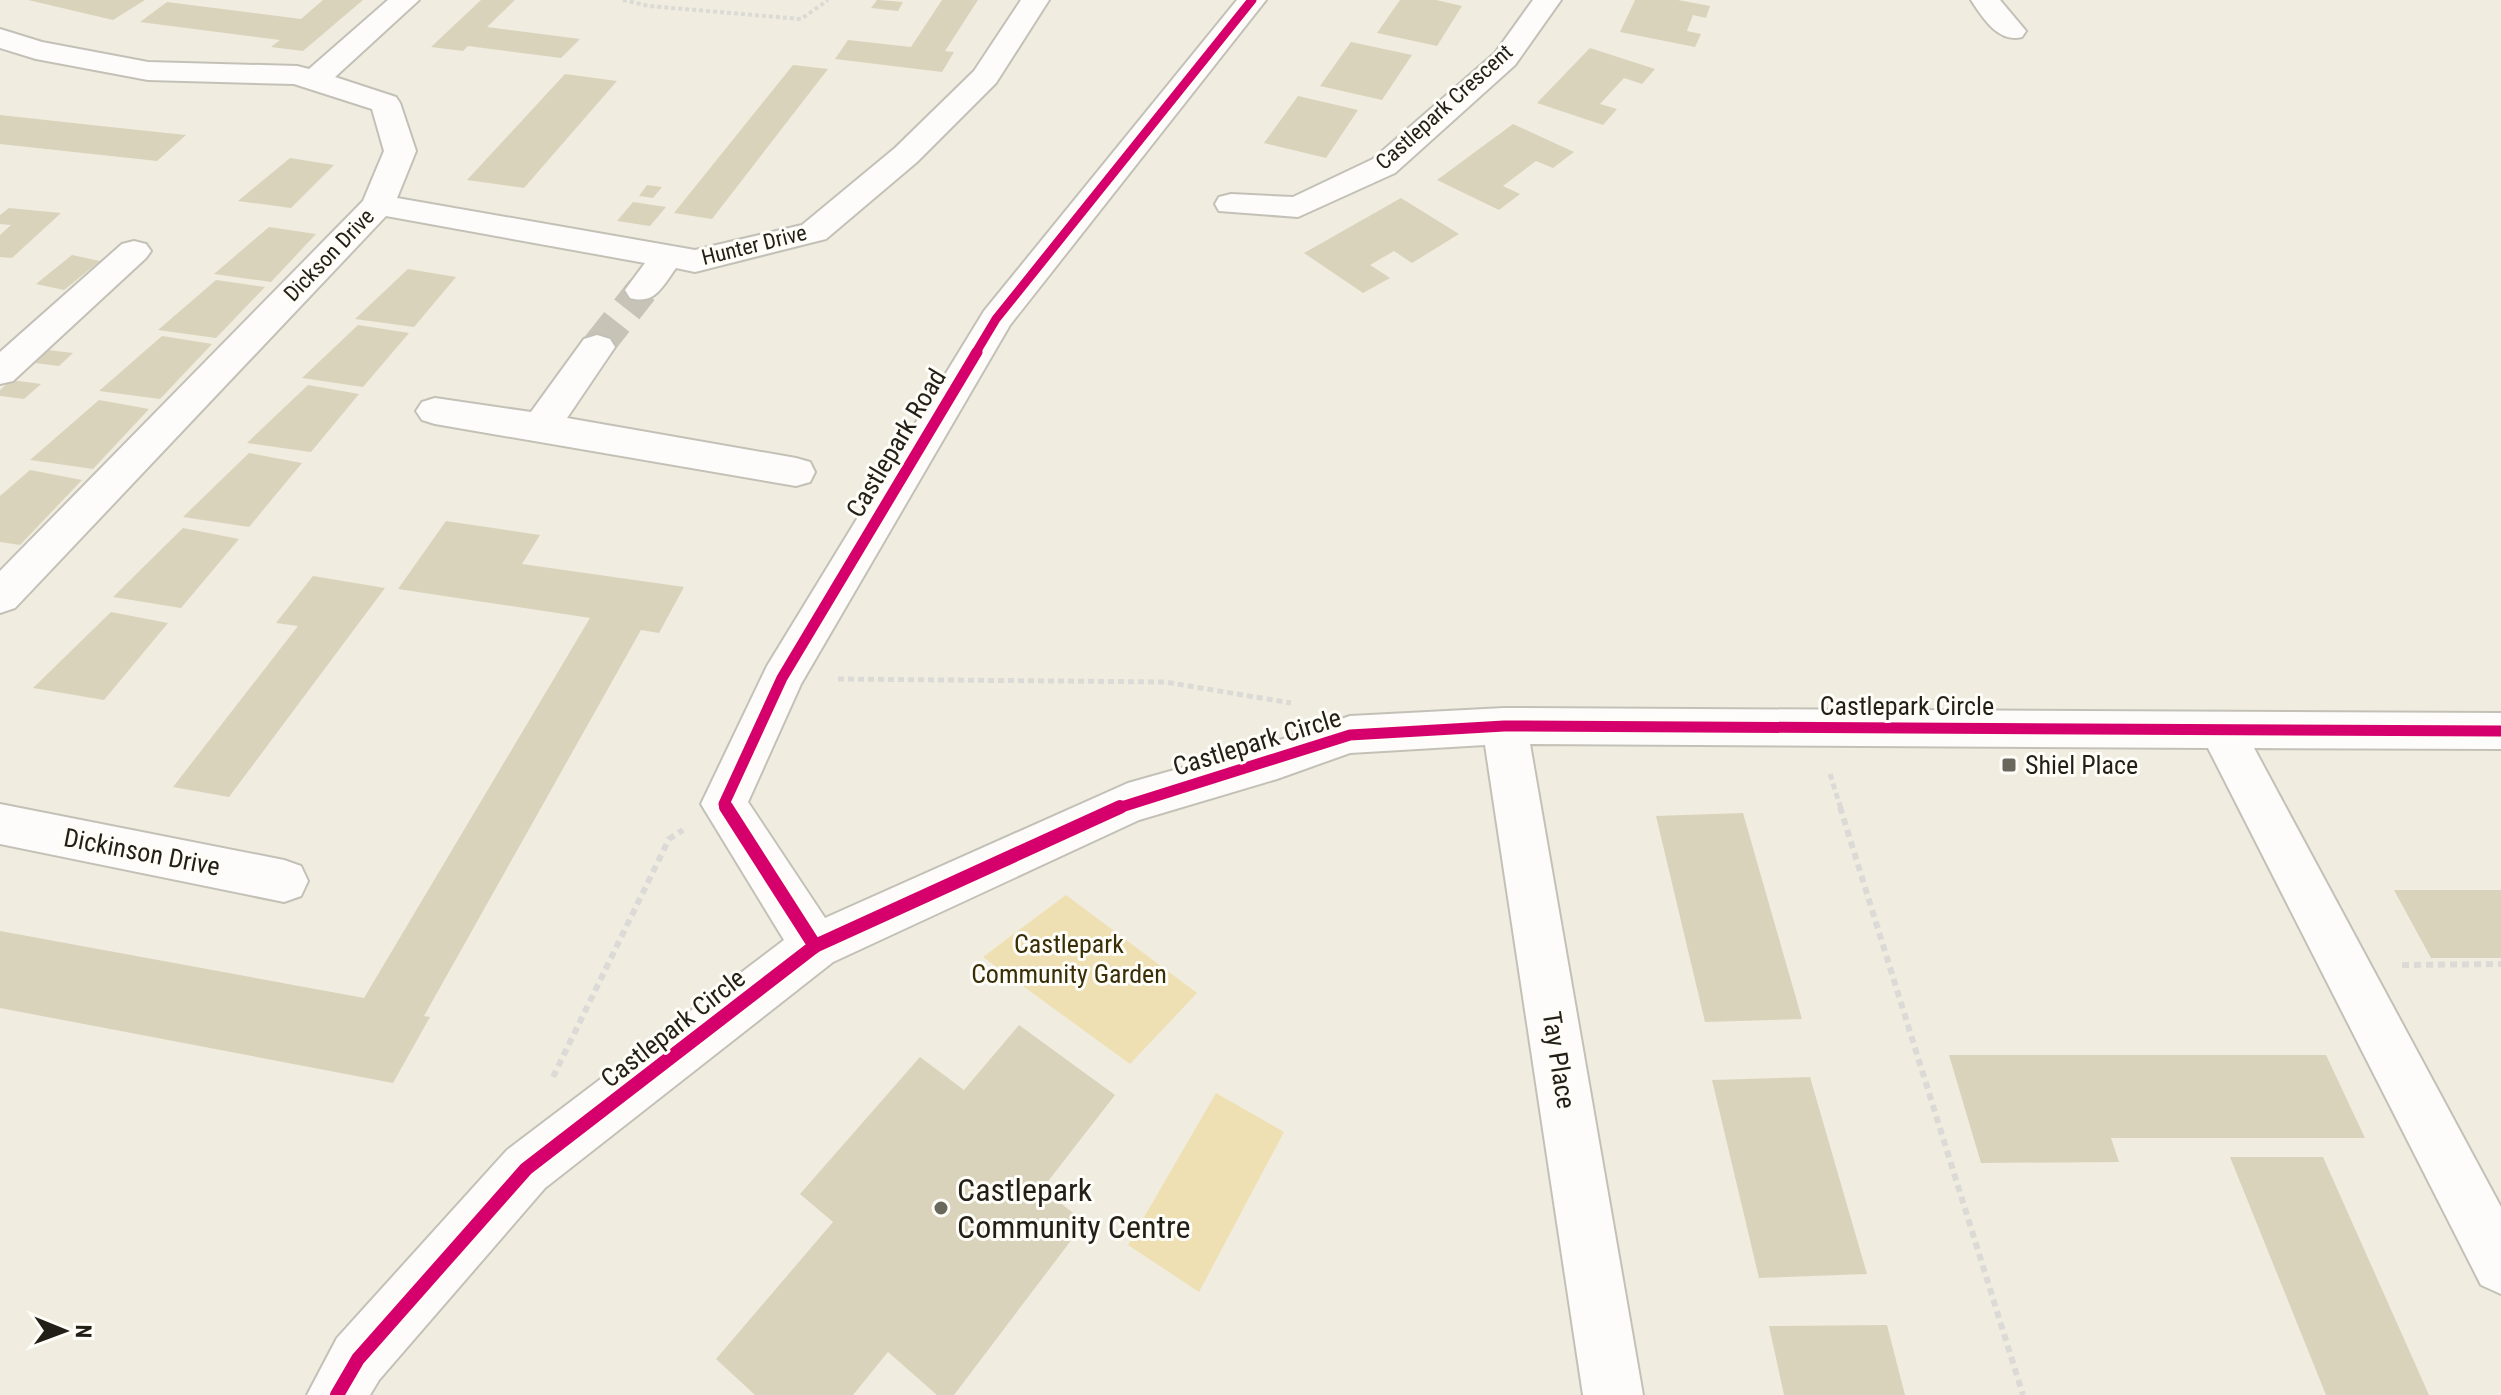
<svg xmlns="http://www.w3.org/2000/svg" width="2501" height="1395" viewBox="0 0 2501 1395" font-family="'Roboto Condensed',sans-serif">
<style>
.green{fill:#eee0b3}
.building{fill:#dad3bb}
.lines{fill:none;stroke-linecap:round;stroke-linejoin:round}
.minor-tunnel{stroke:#c7c3b7;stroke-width:32;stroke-dasharray:32 16;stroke-linecap:butt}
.minor-casing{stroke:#c3c1b7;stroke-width:4}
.path-far2{stroke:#dcdad6;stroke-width:4;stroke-dasharray:4 3;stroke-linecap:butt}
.path-far1{stroke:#dcdad6;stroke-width:5;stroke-dasharray:6 4;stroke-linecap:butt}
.path{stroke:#dcdad6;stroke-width:6;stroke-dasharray:7 5;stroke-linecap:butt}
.minor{fill:#fdfcfa;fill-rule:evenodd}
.cycleway-far2-casing{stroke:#fefdf8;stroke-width:13}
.cycleway-far1-casing{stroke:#fefdf8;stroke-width:16}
.cycleway-casing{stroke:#fefdf8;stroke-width:19}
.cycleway-far2{stroke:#d6006c;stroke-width:9}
.cycleway-far1{stroke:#d6006c;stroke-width:11}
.cycleway{stroke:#d6006c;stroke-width:14}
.poi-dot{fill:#6a675d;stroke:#fefdf8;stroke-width:3}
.labels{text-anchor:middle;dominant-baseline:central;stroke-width:6;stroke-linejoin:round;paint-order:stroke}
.far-street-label{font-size:22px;fill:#221f17;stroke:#fefdf8}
.street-label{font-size:26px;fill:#221f17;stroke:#fefdf8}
.poi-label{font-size:26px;fill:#221f17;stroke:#fefdf8;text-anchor:start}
.park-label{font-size:26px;fill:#392e05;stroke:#fefdf8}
.near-poi-label{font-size:32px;fill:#221f17;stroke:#fefdf8;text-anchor:start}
</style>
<rect width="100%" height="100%" fill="#f0ecdf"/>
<g class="green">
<path d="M1066,895L1197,993L1130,1064L983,957Z"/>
<path d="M1216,1093L1284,1132L1199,1292L1128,1245Z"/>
</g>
<g class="building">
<path d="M28,0H145L113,20Z"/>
<path d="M323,0H363L303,51L271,47L280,40L140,22L167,2L301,19Z"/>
<path d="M481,0H515L487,27L580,39L561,58L468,46L463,51L431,47Z"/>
<path d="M877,0H879L903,2L898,11L871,8Z"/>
<path d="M942,0H978L945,51L954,52L942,72L835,59L848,40L911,47Z"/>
<path d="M1400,0H1436L1462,6L1437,46L1377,33Z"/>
<path d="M1635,0H1678L1710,6L1706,18L1693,15L1687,31L1701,34L1695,47L1620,32Z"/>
<path d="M1351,42L1412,55L1382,100L1320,86Z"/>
<path d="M1590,48L1655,69L1642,84L1624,78L1600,104L1617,109L1603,125L1537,103Z"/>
<path d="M793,65L828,69L712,219L674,213Z"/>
<path d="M565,74L617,81L524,188L467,180Z"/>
<path d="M1298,96L1358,110L1326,158L1264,143Z"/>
<path d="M0,115L110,127L186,135L157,161L0,144Z"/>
<path d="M1513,124L1574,152L1553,168L1536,161L1503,186L1520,194L1499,210L1437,180Z"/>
<path d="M290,158L334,165L291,208L238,201Z"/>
<path d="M647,185L662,187L653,198L639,196Z"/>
<path d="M1401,198L1459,234L1412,263L1394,251L1370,265L1390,278L1363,293L1304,253Z"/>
<path d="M633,202L666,207L650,226L617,221Z"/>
<path d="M9,208L61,213L12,258L0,257V235L11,225L0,224V215Z"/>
<path d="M269,227L316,234L271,282L214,274Z"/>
<path d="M72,255L100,261L64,290L36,284Z"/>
<path d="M408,269L456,277L414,327L355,319Z"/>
<path d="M216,280L265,287L216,338L158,330Z"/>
<path d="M358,325L409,333L363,387L302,378Z"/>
<path d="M162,336L212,344L160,399L99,391Z"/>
<path d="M40,349L73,353L59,366L27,362Z"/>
<path d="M11,380L41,384L24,399L0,396V390Z"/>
<path d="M308,385L359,394L311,452L247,443Z"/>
<path d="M99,400L149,409L93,469L30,460Z"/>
<path d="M249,453L302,463L249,527L183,517Z"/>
<path d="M30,470L82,480L20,545L0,542V496Z"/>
<path d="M446,521L540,535L522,564L684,587L659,633L641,630L424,1016L430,1017L393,1083L0,1008V931L364,998L590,618L398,589Z"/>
<path d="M183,528L239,539L181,608L113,597Z"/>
<path d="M313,576L385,588L229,797L173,787L298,626L276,623Z"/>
<path d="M111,612L168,623L104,700L33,688Z"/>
<path d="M1743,813L1802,1019L1705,1022L1656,816Z"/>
<path d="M2394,890H2501V958H2431Z"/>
<path d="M1019,1025L1115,1095L1042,1189L1085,1222L954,1395H937L888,1352L853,1395H755L716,1359L833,1222L800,1194L920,1057L964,1090Z"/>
<path d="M1949,1055H2326L2365,1138H2111L2119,1162L1981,1163Z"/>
<path d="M1810,1077L1867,1274L1759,1278L1712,1080Z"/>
<path d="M2230,1157H2323L2429,1395H2326Z"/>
<path d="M1887,1325L1905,1395H1784L1769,1326Z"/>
</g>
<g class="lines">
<path class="minor-tunnel" d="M597,347L642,290"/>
<g class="minor-casing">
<g id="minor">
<path d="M388,0H419L335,77L396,97L400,103L416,151L397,198L695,250L802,225L895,148L974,71L1021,0H1049L996,83L917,162L826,239L695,272L676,268C662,287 655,305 630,298L625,290L645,263L386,216L15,608L0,613V571L363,201L384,151L372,109L294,84L148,80L36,59L0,48V29L42,42L148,62L297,66L309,69Z"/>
<path d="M1237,0H1266L1010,325L801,684L748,802L825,918L1128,783L1277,741L1350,716L1504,708L2501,713V749L2254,748L2501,1207V1294L2481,1285L2208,748L1530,744L1643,1395H1583L1485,745L1350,753L1277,779L1139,820L833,962L545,1188L379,1380L370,1395H307L337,1338L507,1150L784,940L701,804L767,666L984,311Z"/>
<path d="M1533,0H1561L1515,65L1395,173L1298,217L1219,211L1215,204L1219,197L1231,194L1293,197L1373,159L1495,53Z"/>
<path d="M1971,0H2000L2026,31L2022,37C1998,43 1983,18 1971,0Z"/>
<path d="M134,241L146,244L151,251L146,258L13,381L0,384V352L122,244Z"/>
<path d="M597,335L610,339L615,347L567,418L796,458L810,462L815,472L810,482L796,486L435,424L422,420L416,411L422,402L435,398L531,412L584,339Z"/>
<path d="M0,804L284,860L301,866L308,881L301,896L284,902L0,844Z"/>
</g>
</g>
<path class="path-far2" d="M623,0L649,6L801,19L828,0"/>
<g class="path-far1">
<path d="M838,679L1165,682L1291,703"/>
<path d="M1830,774L1841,809"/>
</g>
<g class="path">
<path d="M1840,807L2023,1395"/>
<path d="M2402,965L2501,964"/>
<path d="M553,1077L669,839L683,830"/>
</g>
<use href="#minor" class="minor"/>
<g class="cycleway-far2-casing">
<path id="cycleway-far2" d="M975,354L996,319L1252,0"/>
</g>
<g class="cycleway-far1-casing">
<g id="cycleway-far1">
<path d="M727,809L724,804L782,678L977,352"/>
<path d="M1115,809L1350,735L1504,726L2501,731"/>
</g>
</g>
<g class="cycleway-casing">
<g id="cycleway">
<path d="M726,807L815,946"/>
<path d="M337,1395L358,1359L526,1169L815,946L1120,807"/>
</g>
</g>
<use href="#cycleway-far2" class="cycleway-far2"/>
<use href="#cycleway-far1" class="cycleway-far1"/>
<use href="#cycleway" class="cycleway"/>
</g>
<g class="poi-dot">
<rect x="2001" y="757" width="16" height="16" rx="4"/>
<circle cx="941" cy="1208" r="8"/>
</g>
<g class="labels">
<g class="far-street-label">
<text transform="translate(1444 107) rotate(-42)">Castlepark Crescent</text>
<text transform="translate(754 245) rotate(-14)">Hunter Drive</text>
<text transform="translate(329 255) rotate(-46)">Dickson Drive</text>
</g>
<g class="street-label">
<text transform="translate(896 443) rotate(-59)">Castlepark Road</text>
<text x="1907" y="706">Castlepark Circle</text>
<text transform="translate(1257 742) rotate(-17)">Castlepark Circle</text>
<text transform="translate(142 852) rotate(11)">Dickinson Drive</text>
<text transform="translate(673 1028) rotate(-38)">Castlepark Circle</text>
<text transform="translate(1559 1060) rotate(81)">Tay Place</text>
</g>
<g class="poi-label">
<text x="2025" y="765">Shiel Place</text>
</g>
<g class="park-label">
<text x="1069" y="944">Castlepark<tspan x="1069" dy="30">Community Garden</tspan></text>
</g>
<g class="near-poi-label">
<text x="957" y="1190">Castlepark<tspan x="957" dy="37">Community Centre</tspan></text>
</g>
</g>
<g transform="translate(64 1331) rotate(91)" stroke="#fefdf8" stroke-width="6" paint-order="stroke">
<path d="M0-6L14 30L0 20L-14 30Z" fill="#221f17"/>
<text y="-12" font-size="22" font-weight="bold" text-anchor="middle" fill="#221f17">N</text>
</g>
</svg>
